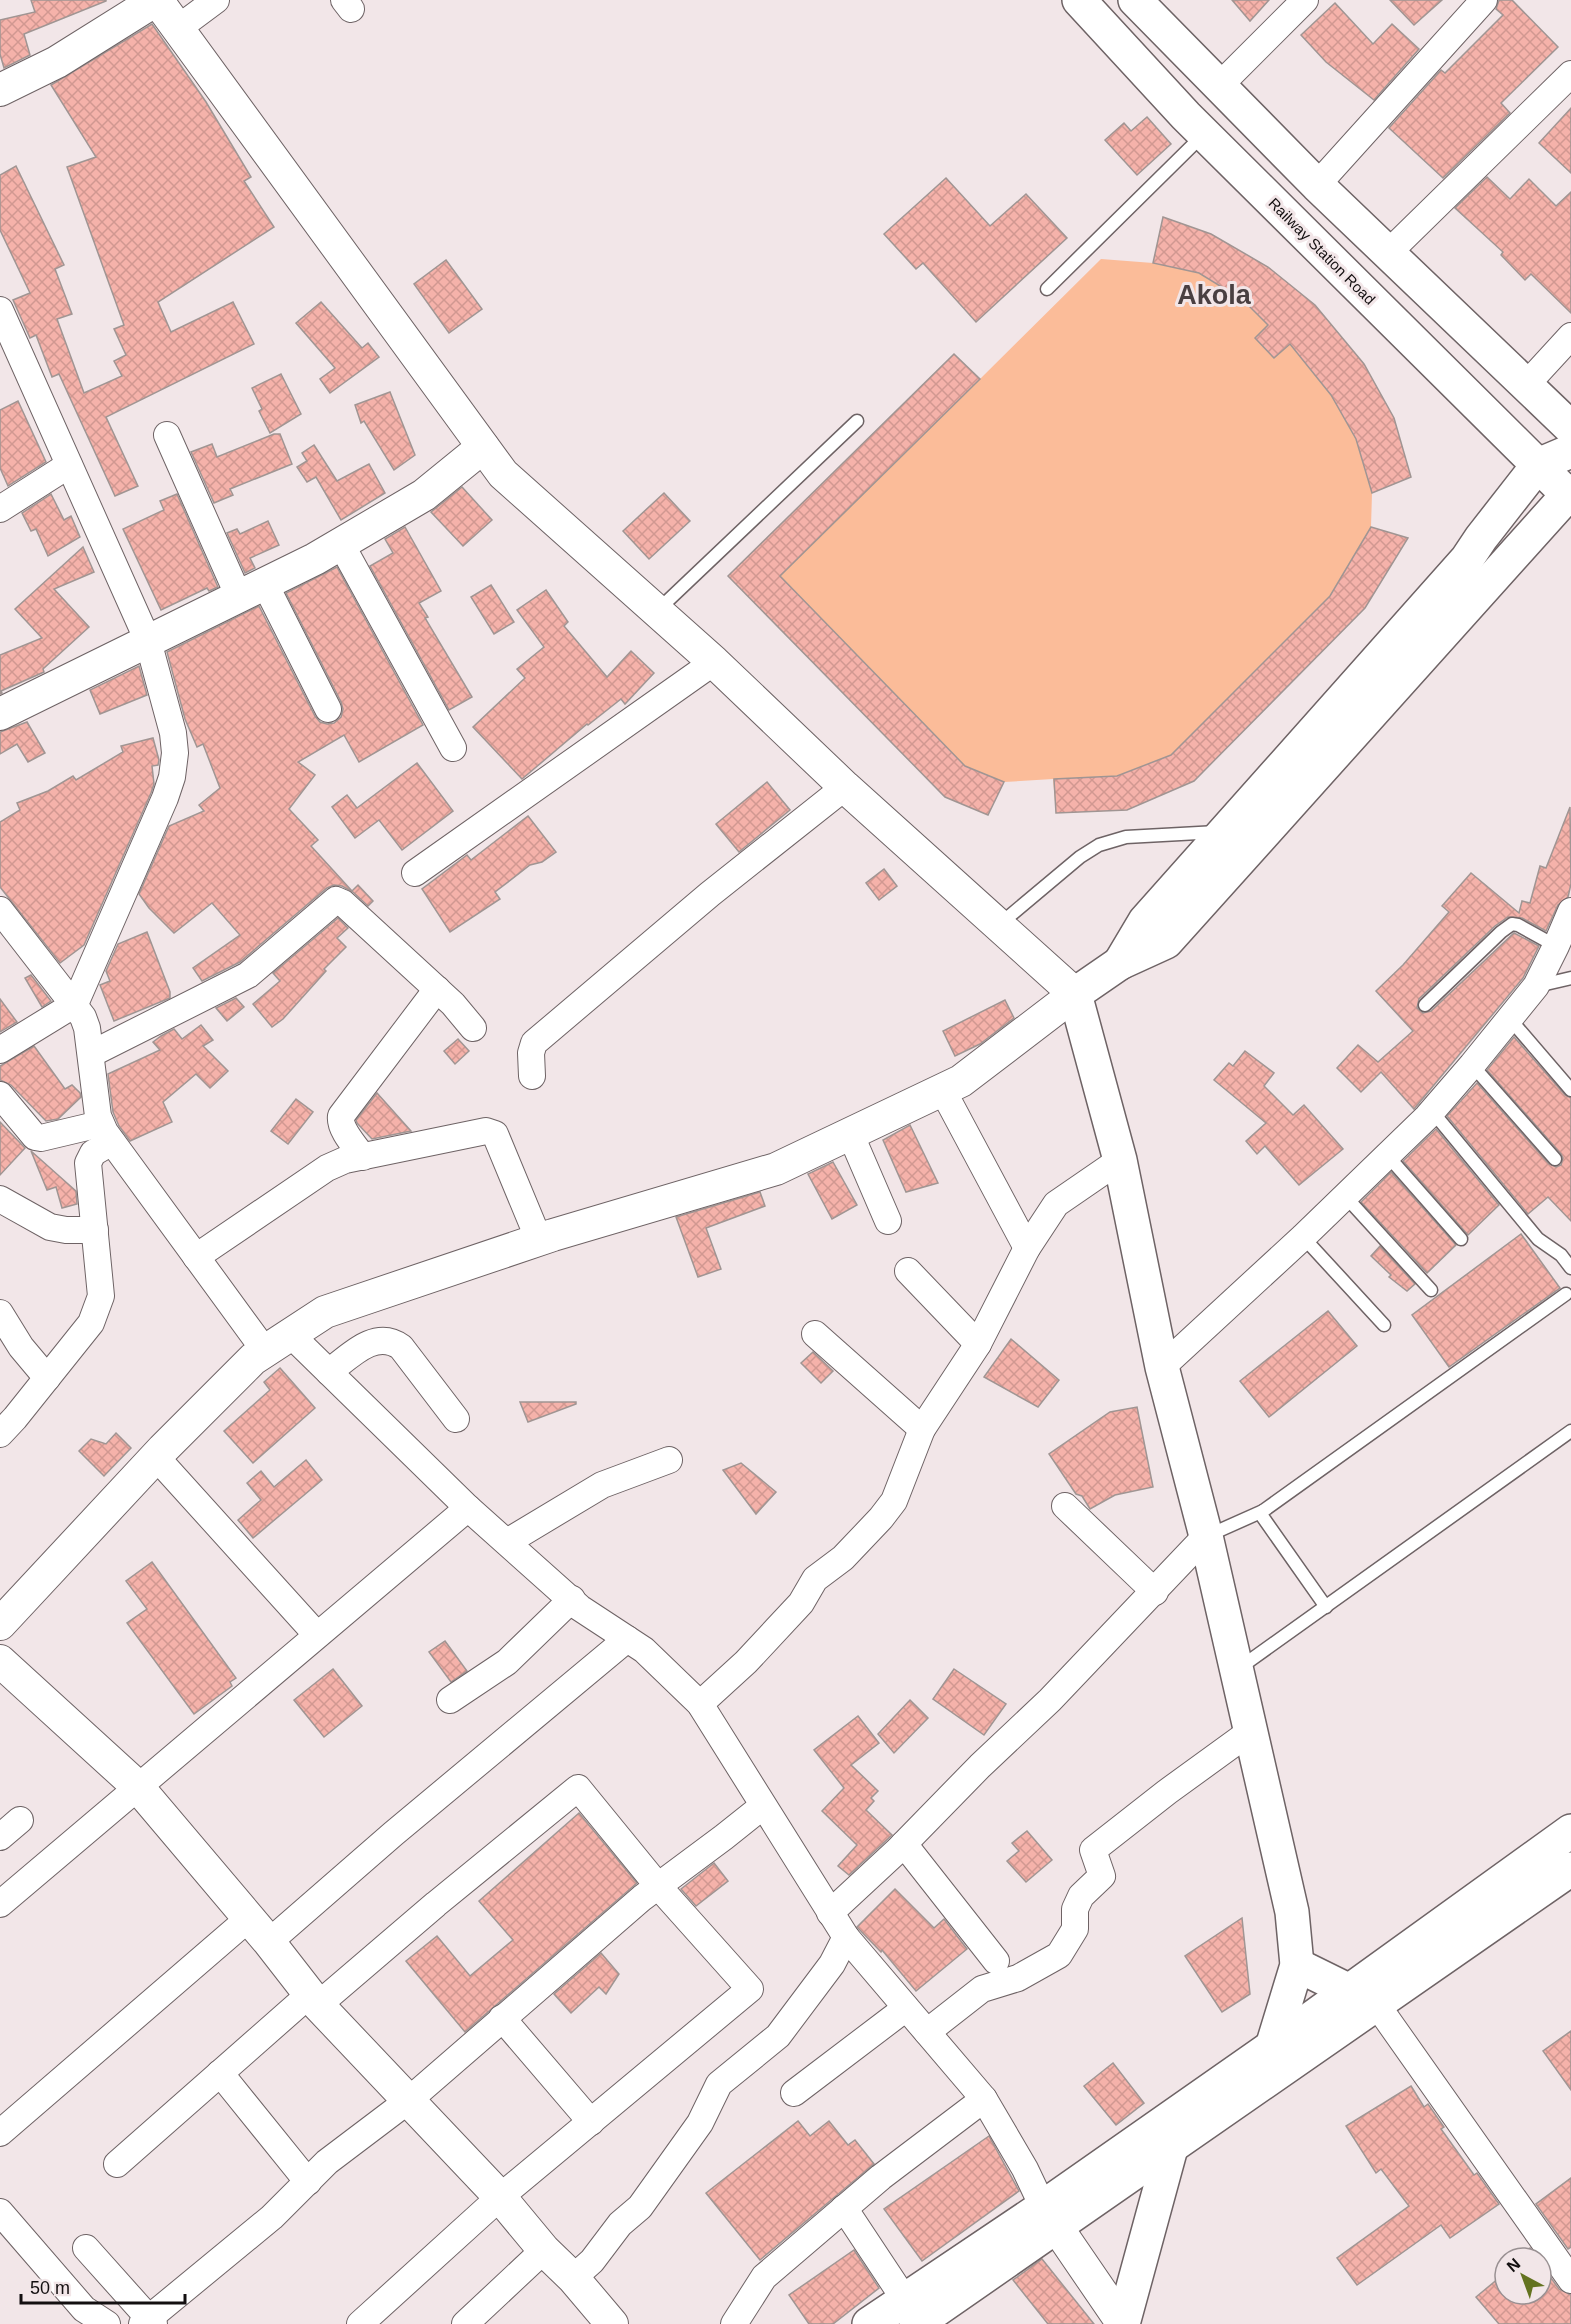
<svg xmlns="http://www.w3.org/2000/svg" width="1571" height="2324" viewBox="0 0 1571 2324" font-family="Arial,sans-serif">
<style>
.pitch{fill:#fbbc99}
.building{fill:url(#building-cross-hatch);stroke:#a09593;stroke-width:1.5}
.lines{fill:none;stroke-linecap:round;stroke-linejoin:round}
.service-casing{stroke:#6e6365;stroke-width:15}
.minor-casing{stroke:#6e6365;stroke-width:28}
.tertiary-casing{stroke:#6e6365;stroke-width:34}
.secondary-casing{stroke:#6e6365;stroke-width:36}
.trunk-casing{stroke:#6e6365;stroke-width:36}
.service{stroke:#fff;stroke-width:12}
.minor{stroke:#fff;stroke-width:26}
.tertiary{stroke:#fff;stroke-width:32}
.secondary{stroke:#fff;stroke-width:33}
.trunk{stroke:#fff;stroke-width:33}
.labels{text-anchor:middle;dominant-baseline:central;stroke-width:6;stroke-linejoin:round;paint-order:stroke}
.street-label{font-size:15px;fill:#130f10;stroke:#f2e6e8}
.town-label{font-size:27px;font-weight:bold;fill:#493f41;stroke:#f2e6e8}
</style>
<defs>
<pattern id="building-cross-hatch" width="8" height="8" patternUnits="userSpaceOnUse" patternTransform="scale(1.5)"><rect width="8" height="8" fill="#f5b2aa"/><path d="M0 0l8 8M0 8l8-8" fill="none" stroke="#d19891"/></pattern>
</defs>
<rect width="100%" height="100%" fill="#f2e6e8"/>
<path class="pitch" d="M1163,217L1211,234L1268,267L1315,305L1364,364L1394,418L1411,477L1372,493L1371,527L1408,538L1365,608L1194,781L1127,810L1056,813L1053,779L1004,782L988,815L945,797L728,576L954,354L980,379L1101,259L1153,263Z"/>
<g class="building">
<path d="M31,0H106V1L24,34L30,55L4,68L0,54V20L35,12Z"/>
<path d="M1232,0H1269L1250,21Z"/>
<path d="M1390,0H1442L1414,25Z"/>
<path d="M1499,0H1512L1558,47L1501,103L1510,113L1443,178L1389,128L1441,70L1445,73L1503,15L1496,9Z"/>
<path d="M1335,3L1373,44L1392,24L1419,49L1374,100L1326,62L1301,35Z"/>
<path d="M152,24L206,102L251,177L244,181L274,227L158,302L171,332L233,302L254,344L106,417L138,486L115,496L59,374L52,377L36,335L30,338L13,300L30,293L0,230V175L16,166L64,265L55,269L72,314L57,319L84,393L122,376L114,361L126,355L114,329L124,325L67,167L96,157L51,85Z"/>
<path d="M1571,108V173L1539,143Z"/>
<path d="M1147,117L1171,144L1137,175L1105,140L1124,123L1131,131Z"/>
<path d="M1487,177L1510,199L1529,179L1556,206L1571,192V313L1531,274L1525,280L1501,255L1503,252L1455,208Z"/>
<path d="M946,178L990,226L1026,194L1067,238L976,322L923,263L916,269L884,234Z"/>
<path d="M1163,217L1211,234L1268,267L1315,305L1364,364L1394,418L1411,477L1372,493L1356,439L1331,395L1290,344L1274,358L1255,338L1268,325L1243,300L1199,273L1153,263Z"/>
<path d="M446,260L482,309L449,333L414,284Z"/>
<path d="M321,302L362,348L368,343L379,357L330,393L320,379L335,368L296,323Z"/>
<path d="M954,354L980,379L780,576L965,766L1004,782L988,815L945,797L728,576Z"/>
<path d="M281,374L301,414L270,433L259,411L262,409L252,388Z"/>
<path d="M390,392L415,455L394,470L364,421L361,423L355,405Z"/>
<path d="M18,401L46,462L8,486L0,468V410Z"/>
<path d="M274,434H280L292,464L230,489L233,495L214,503L191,452L212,444L217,457Z"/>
<path d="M314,445L337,481L369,464L385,493L341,520L316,477L307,482L297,467L307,461L302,453Z"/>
<path d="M462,487L492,520L463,546L431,512Z"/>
<path d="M664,493L690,521L649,559L623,531Z"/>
<path d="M51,494L64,520L71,516L80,537L48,556L36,529L31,531L22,513Z"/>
<path d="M177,494L218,587L209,591L207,588L161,610L123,529L164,510L160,501Z"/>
<path d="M268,521L279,545L250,558L255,568L245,573L227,533L237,529L240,534Z"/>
<path d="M405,527L441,591L419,603L428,617L425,618L472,697L449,710L370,566L393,553L385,539Z"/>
<path d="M1371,527L1408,538L1365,608L1194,781L1127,810L1056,813L1054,779L1117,776L1171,755L1330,596Z"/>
<path d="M83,547L94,572L54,589L89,627L43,669L44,672L1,691L2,693L0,694V655L42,638L15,609Z"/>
<path d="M337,567L423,725L359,762L344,735L298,762L315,775L289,809L318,840L311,846L352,891L358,885L373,901L368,906L353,892L342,886L334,885L327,888L240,962L202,981L193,968L240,935L212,903L174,933L149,908L139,894L169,826L204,811L199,805L220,788L203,744L197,747L185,719L167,652L259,606L315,716L320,722L327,724L334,723L341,717L343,709L341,702L286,593Z"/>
<path d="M491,585L514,622L494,634L471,597Z"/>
<path d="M546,590L568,622L564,626L607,677L631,651L654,673L625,704L621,699L588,725L587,724L522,779L473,727L525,678L517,669L544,647L517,610Z"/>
<path d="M139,666L147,695L100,714L90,690Z"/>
<path d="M27,722L45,753L28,762L17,744L0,754V732Z"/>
<path d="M153,738L159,760L158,765L152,766L154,784L151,793L84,945L60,963L0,887V822L20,810L17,803L48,791L73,776L76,780L123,752L121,746Z"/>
<path d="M417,763L453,811L402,850L379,820L355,838L332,807L347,795L357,808Z"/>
<path d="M767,782L790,810L739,852L716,824Z"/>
<path d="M1570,807L1571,884L1568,897L1558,905L1546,931L1522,918L1508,917L1495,926L1419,999L1417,1008L1423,1013L1431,1011L1514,933L1539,946L1523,978L1414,1109L1381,1072L1361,1092L1337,1068L1358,1045L1378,1062L1413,1031L1376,991L1403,965L1449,912L1442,906L1471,873L1519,913L1522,901L1530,903L1540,866L1546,868Z"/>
<path d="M528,816L556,852L542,862L530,865L495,892L500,899L450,932L422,889L467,855L471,860Z"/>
<path d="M884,869L897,886L879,900L866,883Z"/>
<path d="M338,918L348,928L337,938L346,947L324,969L326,971L283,1019L272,1027L253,1004L280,981L273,973Z"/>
<path d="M147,932L170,992V998L114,1021L100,985L110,981L106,971L118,944Z"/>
<path d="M31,975L51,1001L42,1007L25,978Z"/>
<path d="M236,998L244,1007L227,1021L216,1008Z"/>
<path d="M0,999L17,1022L0,1032Z"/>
<path d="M1005,1000L1014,1018L980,1044L955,1056L943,1031Z"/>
<path d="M201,1025L213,1040L203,1046L228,1071L210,1088L196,1074L163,1102L172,1122L130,1141L119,1126L113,1112L108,1074L160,1050L153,1042L161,1036L174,1029L182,1039Z"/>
<path d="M1514,1037L1565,1095L1571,1098V1221L1548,1197L1528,1214L1447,1116L1477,1083L1549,1164L1556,1167L1561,1165L1563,1158L1561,1154L1487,1070Z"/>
<path d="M458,1039L469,1051L455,1064L444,1051Z"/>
<path d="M34,1046L65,1089L72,1085L80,1093L81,1097L58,1119L46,1121L11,1085L0,1080V1066Z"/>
<path d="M1245,1051L1274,1073L1264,1086L1293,1115L1304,1105L1343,1149L1299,1185L1265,1146L1257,1154L1246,1141L1266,1123L1214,1080L1229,1063L1233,1066Z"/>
<path d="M377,1093L411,1131L372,1139L357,1123L356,1120Z"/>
<path d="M296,1099L313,1112L288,1144L271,1131Z"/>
<path d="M0,1122L25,1148L0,1175Z"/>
<path d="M910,1125L938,1183L906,1192L883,1140Z"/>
<path d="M1436,1129L1499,1205L1468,1235L1403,1161Z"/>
<path d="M31,1151L76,1191L77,1204L62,1208L56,1187L47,1190Z"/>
<path d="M833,1162L857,1205L832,1219L808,1174Z"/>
<path d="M1391,1172L1456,1245L1427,1273L1361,1202Z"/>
<path d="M760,1192L765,1206L706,1228L721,1269L698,1277L676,1217Z"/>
<path d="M1521,1234L1560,1288L1449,1367L1412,1315Z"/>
<path d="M1380,1246L1415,1284L1407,1291L1389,1277L1391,1275L1371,1256Z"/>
<path d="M1328,1311L1357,1346L1269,1417L1240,1381Z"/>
<path d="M1011,1339L1059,1380L1038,1407L984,1377Z"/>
<path d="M813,1352L833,1371L821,1383L801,1363Z"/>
<path d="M280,1368L315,1408L253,1463L224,1431L270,1390L264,1382Z"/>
<path d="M520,1402H576V1404L528,1422Z"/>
<path d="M1137,1407L1153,1487L1115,1495L1090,1509L1082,1496L1076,1494L1049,1454L1110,1412Z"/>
<path d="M116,1433L131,1448L104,1476L79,1451L91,1439L106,1444Z"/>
<path d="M306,1460L322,1480L253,1538L238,1520L261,1500L247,1483L261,1471L274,1487Z"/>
<path d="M741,1463L776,1492L756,1514L723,1470Z"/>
<path d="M152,1562L236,1678L230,1682L232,1686L194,1714L127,1623L147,1609L126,1581Z"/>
<path d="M445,1641L467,1671L451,1682L429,1652Z"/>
<path d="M333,1669L362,1706L324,1737L294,1700Z"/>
<path d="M954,1669L1006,1704L984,1735L933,1699Z"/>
<path d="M910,1700L928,1718L894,1753L878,1734Z"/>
<path d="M858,1716L879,1743L851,1765L878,1791L871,1798L874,1801L866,1810L892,1835L849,1875L838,1866L857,1845L822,1811L844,1788L814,1750Z"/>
<path d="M579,1813L637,1883L465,2032L406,1961L437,1936L470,1976L513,1940L479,1901Z"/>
<path d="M1027,1831L1052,1860L1026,1882L1007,1861L1019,1851L1012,1843Z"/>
<path d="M714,1863L728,1881L696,1906L681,1889Z"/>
<path d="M895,1889L934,1928L944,1919L967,1949L916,1991L882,1950L881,1952L857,1927Z"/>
<path d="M1242,1918L1250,1994L1222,2012L1185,1956Z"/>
<path d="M601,1953L619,1974L606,1994L599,1987L571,2013L554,1994Z"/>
<path d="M1571,2031V2090L1543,2051Z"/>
<path d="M1113,2063L1144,2103L1116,2125L1084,2086Z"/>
<path d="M1411,2086L1424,2107L1428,2104L1444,2127L1441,2129L1474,2175L1477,2173L1499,2204L1450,2238L1441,2225L1357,2285L1337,2258L1409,2206L1381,2169L1376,2173L1346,2126Z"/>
<path d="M798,2121L810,2136L829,2121L848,2145L855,2140L874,2164L760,2260L706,2193Z"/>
<path d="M989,2136L1019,2191L922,2261L884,2209Z"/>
<path d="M1571,2178V2247L1568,2249L1536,2204Z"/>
<path d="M1530,2248L1537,2258H1515Z"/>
<path d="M854,2250L879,2288L833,2324H809L789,2295Z"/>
<path d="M1042,2259L1094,2324H1048L1013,2280Z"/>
<path d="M1541,2264L1559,2289L1571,2295V2324H1499L1476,2297L1505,2273V2294H1541Z"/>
</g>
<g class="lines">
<g class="service-casing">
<g id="service">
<path d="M1047,289L1204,134"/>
<path d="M658,610L857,421"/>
<path d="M1000,924L1080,857L1099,845L1126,837L1217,832"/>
<path d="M1537,986L1571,978"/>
<path d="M1425,1005L1501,932L1512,924L1518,925L1556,946"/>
<path d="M1510,1019L1571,1090"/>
<path d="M1472,1065L1555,1159"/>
<path d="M1432,1111L1538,1239L1561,1255L1571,1268"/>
<path d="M1387,1155L1461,1239"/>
<path d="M1345,1196L1431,1290"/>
<path d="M1303,1237L1384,1325"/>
<path d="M1207,1536L1263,1511"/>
<path d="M1326,1607L1262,1516L1263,1511L1566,1294"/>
<path d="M1238,1669L1571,1431"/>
</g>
</g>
<g class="minor-casing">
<g id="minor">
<path d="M344,0L351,9"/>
<path d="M177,29L216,0"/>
<path d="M1218,87L1305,0"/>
<path d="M1317,185L1484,0"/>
<path d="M1387,254L1571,74"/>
<path d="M0,310L148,641L173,733L175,753L172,777L165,798L75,1004L0,1050"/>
<path d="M1526,385L1571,336"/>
<path d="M167,435L239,597"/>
<path d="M0,509L69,465"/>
<path d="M341,544L453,748"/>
<path d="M265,584L328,709"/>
<path d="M415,873L714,662"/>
<path d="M0,910L83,1017L87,1028L98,1116L105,1132L265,1351"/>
<path d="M91,1054L248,975L336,900L343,903L453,1004L473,1028"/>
<path d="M532,1076L531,1053L534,1043L710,894L845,787"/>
<path d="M942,1089L1027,1248"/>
<path d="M0,1095L35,1137L41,1138L100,1124"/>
<path d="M850,1133L888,1221"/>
<path d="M363,1157C355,1146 339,1129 341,1116L437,989"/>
<path d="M0,1199L50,1227L66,1230H95"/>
<path d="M196,1257L327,1168L345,1160L486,1131L495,1134L539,1240"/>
<path d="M908,1271L978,1344"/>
<path d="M0,1313L21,1347L47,1378"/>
<path d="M290,1334L468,1508"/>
<path d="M815,1334L922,1429"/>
<path d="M1162,1367L1303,1237L1427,1117L1472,1065L1536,986L1556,946L1571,911"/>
<path d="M329,1372C349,1357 375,1328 401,1347L456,1419"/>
<path d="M0,1434L15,1418L91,1323L101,1296L88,1163L93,1153L112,1142"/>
<path d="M156,1457L317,1635"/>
<path d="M1065,1506L1155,1592"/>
<path d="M507,1542L602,1485L669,1460"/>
<path d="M450,1700L507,1662L572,1599"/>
<path d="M700,1704L746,1662L801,1603L815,1579L843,1558L881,1518L894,1501L922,1429L978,1344L1027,1248L1056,1204L1120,1160"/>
<path d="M0,1837L20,1820"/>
<path d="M904,1844L996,1961"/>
<path d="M0,1904L468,1508L580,1608L644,1650L700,1704L846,1937L984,2099L1025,2169L1043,2207"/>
<path d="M830,1913L898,1850L980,1766L1050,1700L1206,1536"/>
<path d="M269,1942L393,1834L627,1639"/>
<path d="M318,2005L436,1904L578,1788L658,1886L750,1989L500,2197L360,2324"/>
<path d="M1377,2005L1571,2280"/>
<path d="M502,2018L591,2122"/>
<path d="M927,2032L982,1989L1018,1978L1059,1955L1075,1929V1909L1081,1896L1102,1876L1093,1850L1167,1792L1251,1731"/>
<path d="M220,2073L308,2182"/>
<path d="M794,2093L906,2008"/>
<path d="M0,2133L248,1919"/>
<path d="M117,2164L310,1994"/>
<path d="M844,2208L905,2300"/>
<path d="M0,2212L84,2309L107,2324"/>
<path d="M86,2248L154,2324"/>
<path d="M573,2278L592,2261L620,2224L640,2207L700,2123L719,2084L778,2036L832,1964L846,1937"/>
<path d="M142,2324L272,2217L327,2162L409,2100L642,1898L724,1837L763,1806"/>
<path d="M465,2324L544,2250"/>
<path d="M734,2324L764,2277L881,2177L984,2099"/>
</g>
</g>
<g class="tertiary-casing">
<g id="tertiary">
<path d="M0,90L57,62L156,0"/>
<path d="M0,714L315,559L424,495L483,447"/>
<path d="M0,1624L163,1449L253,1359L325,1312L553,1235L776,1169L961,1081L1075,994L845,787L714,662L503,474L157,0"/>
<path d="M0,1661L137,1786L269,1942L318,2005L500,2197L544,2250L573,2278L612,2324"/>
<path d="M1043,2207L1123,2324"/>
</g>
</g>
<g class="secondary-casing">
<g id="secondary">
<path d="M1120,963L1145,921L1467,559L1481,538L1538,465L1571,451"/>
<path d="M1297,1965L1368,2000"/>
<path d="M1261,2083L1297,1965L1292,1912L1206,1536L1162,1367L1120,1160L1075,994L1120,963L1166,942L1571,491"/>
<path d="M869,2324L1043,2207L1270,2048L1571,1831"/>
<path d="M916,2324L1571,1869"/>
<path d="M1123,2324L1171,2148"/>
</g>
</g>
<g class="trunk-casing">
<g id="trunk">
<path d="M1079,0L1186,116L1571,498"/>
<path d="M1135,0L1317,185L1571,428"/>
</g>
</g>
<use href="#service" class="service"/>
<use href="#minor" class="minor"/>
<use href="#tertiary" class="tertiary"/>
<use href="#secondary" class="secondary"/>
<use href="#trunk" class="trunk"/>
</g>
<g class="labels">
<g class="street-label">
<text transform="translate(1322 251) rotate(45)">Railway Station Road</text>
</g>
<g class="town-label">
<text x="1214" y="295">Akola</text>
</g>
</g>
<g transform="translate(1523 2276) rotate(319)"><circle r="28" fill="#f2e6e8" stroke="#999092" stroke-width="1.5"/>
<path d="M0-4.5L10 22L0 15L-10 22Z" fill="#647320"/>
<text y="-9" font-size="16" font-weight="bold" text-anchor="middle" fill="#130f10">N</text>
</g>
<path d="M21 2294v9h164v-9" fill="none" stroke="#130f10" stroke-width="3"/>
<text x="30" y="2294" font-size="18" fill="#130f10" stroke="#f2e6e8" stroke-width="4.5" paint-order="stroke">50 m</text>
</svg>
